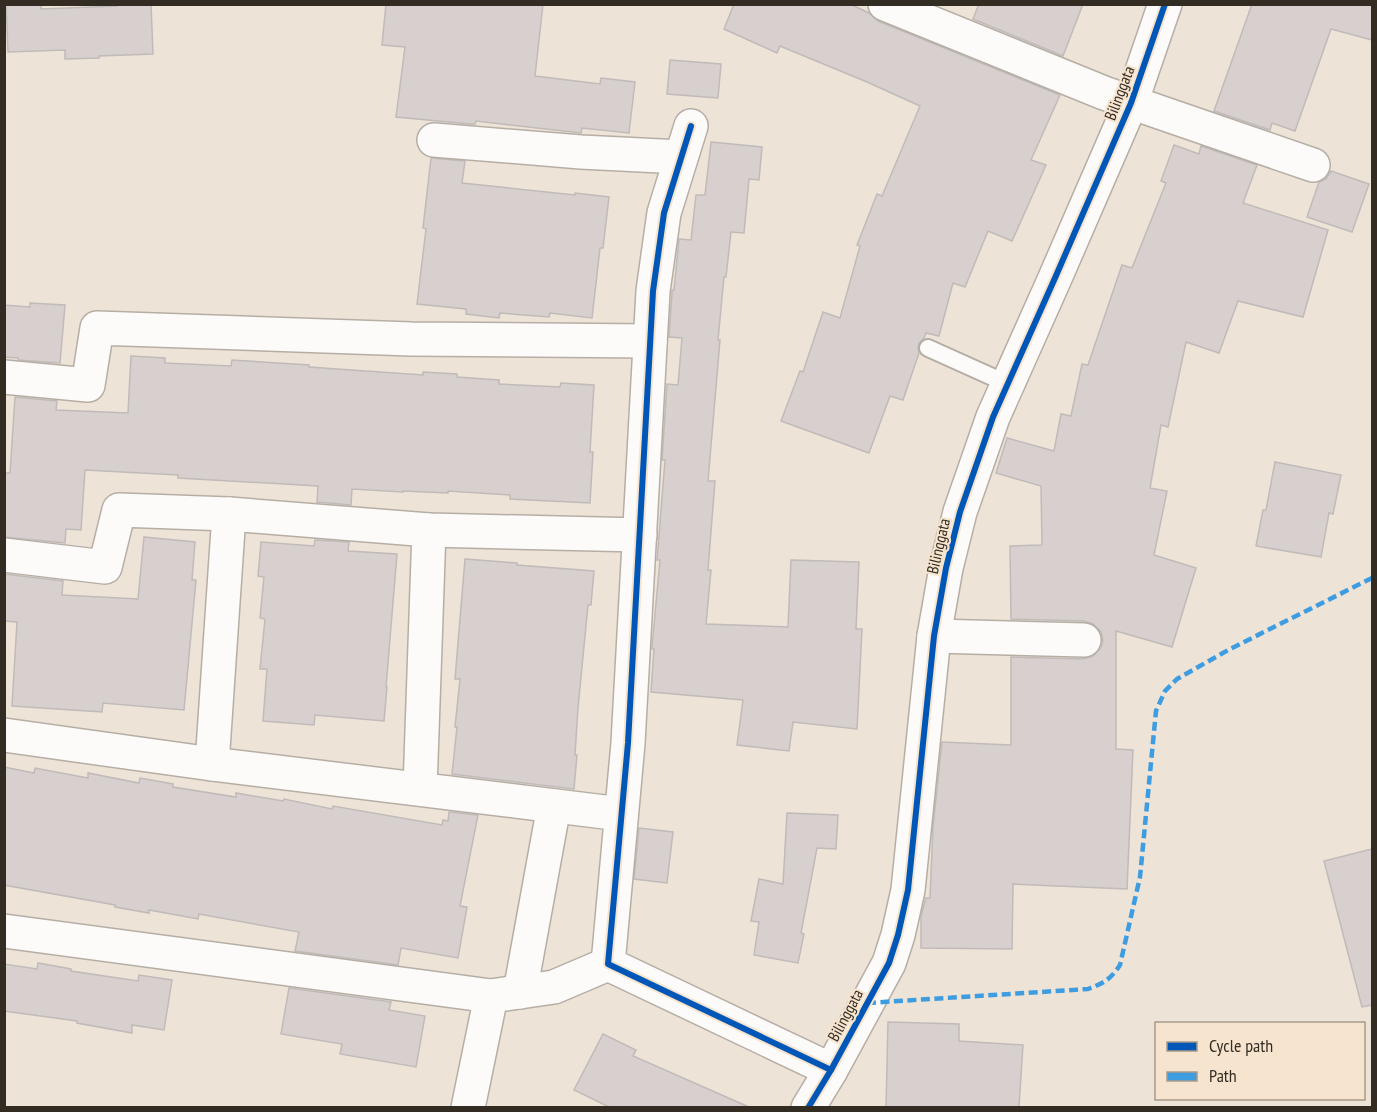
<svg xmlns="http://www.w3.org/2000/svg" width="1377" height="1112" viewBox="0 0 1377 1112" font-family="'PT Sans Narrow',sans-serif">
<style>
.building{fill:#d7d0cf;stroke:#c0bab9;stroke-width:1.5}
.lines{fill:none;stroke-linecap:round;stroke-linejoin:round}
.lane-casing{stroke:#b6aea5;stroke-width:20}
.street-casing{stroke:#b6aea5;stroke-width:36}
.lane{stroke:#fcfbf9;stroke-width:16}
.street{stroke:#fcfbf9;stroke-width:33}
.quiet{stroke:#3e9ce0;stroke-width:4.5;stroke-dasharray:9 4.5;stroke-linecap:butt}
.cycleway-casing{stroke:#f6e4ce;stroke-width:10}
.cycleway{stroke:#0057b8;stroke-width:6}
.labels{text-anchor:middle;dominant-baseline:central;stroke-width:4.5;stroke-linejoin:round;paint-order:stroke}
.street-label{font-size:16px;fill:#322c23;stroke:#f6e4ce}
</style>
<rect width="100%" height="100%" fill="#ede3d7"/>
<g class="building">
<path d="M6,4H41V9L117,6V4H151L153,54L99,56V58L65,59V50L8,52Z"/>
<path d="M386,4H543L535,76L600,84L601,78L635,82L629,133L582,128L581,133L476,121L475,124H470L396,117L405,47L382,45Z"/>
<path d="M734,4H850L869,13L878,21L1060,95L1031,160L1046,165L1012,241L988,231L965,287L953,283L939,336L926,333L924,338L919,343L918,348L919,353L903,400L890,396L869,453L781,421L800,371L803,372L823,312L840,318L860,246L857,245L877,194L882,196L920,106L867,82L780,46L777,53L724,29Z"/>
<path d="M979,4H1083L1063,56L973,19Z"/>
<path d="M1252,4H1372V40L1331,29L1295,131L1272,123L1270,130L1214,111Z"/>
<path d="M670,60L721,64L718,98L667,94Z"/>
<path d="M711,142L762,147L759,180L749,179L744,233L731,232L726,277H724L718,340H720L708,481H715L708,570H711L706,624L788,627L791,560L859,562L856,629H862L857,729L793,722L789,751L737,745L743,700L651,692L654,649H652V647L660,560H657L658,548L665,460H662L667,384L678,385L682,338L669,337L672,293V290H674L679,239L691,240L696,195H705Z"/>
<path d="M1174,145L1199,154L1201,146L1257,165L1243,203L1328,230L1303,317L1238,301L1219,353L1186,342L1168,427L1161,425L1150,488L1167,491L1154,555L1196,568L1172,647L1116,631V749L1133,750L1127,889L1013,884L1012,949L921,948V916L926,898H930L933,827L942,742L1011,745V657L1083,659L1093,656L1100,649L1103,641L1101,632L1093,624L1084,621L1011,619L1010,546L1042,545L1041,486L996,473L1007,438L1054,451L1061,414L1071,416L1082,364L1088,365L1122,265L1132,268L1166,183L1161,181Z"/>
<path d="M431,158L465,161L462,183L575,195V193L609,197L603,248H600L592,318L550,313L549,317L500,313L499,318L466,314V309L417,304L426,229L423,228Z"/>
<path d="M1331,171L1369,184L1352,232L1307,217L1319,182L1326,179Z"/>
<path d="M30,303L65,305L60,363L18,360V358L4,357V305L30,307Z"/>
<path d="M131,356L165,358V363L231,366L232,360L309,365V367L423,375V372L457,374V377L499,380V384L560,387L561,383L594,385L590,452H593L590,503L510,499V495L448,491V493L403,491V492L352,489L351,505L317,502L318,486L178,478V475L85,470L81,530L66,529L65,543L4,537V473H10L15,397L57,401L56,410L128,413Z"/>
<path d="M1275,462L1341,475L1333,514L1329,513L1321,557L1256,546L1263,510H1266Z"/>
<path d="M144,537L195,542L192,580H196L184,710L103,703L102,712L12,706L17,622L4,621V574L63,581L62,595L138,599Z"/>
<path d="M315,540L349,542L348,551L397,554L386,687H387L384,721L315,715L314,725L263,721L267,669H260L265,619L260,618L264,577L258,576L261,542L314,546Z"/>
<path d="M465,559L517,563V565L594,571L591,605H588L578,708L575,755H577L574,789L452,774L457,727H455L460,679H455Z"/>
<path d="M4,767L34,773L35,768L88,778V773L139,783L140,778L173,784V787L236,797V793L283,801L284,799L332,809L333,806L442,825L443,820L448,821L449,812L478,815L460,906L467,907L458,958L401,948L398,965L295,951L299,932L199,914L198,919L149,910V913L115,907V905L4,885Z"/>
<path d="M787,813L838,815L836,849L817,848L801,933L804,934L798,963L754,955L759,922L751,921L759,879L783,884Z"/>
<path d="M639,828L673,832L667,883L634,879Z"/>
<path d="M1372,849V1005L1362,1007L1324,861Z"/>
<path d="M38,963L71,969V971L138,981L139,975L172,980L164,1030L132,1025V1033L77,1023V1021L4,1011V964L37,969Z"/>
<path d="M289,988L391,1002L389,1010L425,1016L416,1067L340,1054L342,1044L281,1034Z"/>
<path d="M888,1022L959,1024V1041L1023,1045L1019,1107H886Z"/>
<path d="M603,1034L636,1050L633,1056L749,1107H609L574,1090Z"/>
</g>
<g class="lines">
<g class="lane-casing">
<path id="lane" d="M928,348L1008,384"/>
</g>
<g class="street-casing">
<g id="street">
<path d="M885,4L1104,93L1313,165"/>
<path d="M691,126L664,213L653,291L628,743L608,964L831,1070"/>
<path d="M434,140L581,152L681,157"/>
<path d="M4,377L88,385L97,328L411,339L650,341"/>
<path d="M4,555L105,567L119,510L229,514"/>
<path d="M934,636L1084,640"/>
<path d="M4,735L212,764L621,814"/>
<path d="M212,764L229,514L429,530L640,535"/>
<path d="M420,789L429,530"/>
<path d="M4,931L491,996L554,987L608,964"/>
<path d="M520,992L554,806"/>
<path d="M468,1108L491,996"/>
<path d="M808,1108L831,1070L889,963L898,935L908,890L934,636L946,568L960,512L993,417L1055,278L1131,103L1165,4"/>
</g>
</g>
<use href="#lane" class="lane"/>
<use href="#street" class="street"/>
<path class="quiet" d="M867,1003L1088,989C1104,983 1110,980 1120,965L1140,877L1156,711L1165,691L1177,679L1230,649L1372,578"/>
<g class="cycleway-casing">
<g id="cycleway">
<path d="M691,126L664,213L653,291L628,743L608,964L831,1070"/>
<path d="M808,1108L831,1070L889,963L898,935L908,890L934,636L946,568L960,512L993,417L1055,278L1131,103L1165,4"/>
</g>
</g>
<use href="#cycleway" class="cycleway"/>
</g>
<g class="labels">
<g class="street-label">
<text transform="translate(1119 93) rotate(-69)">Bilinggata</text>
<text transform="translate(938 546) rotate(-77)">Bilinggata</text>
<text transform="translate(845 1015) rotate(-62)">Bilinggata</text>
</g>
</g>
<rect width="1377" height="1112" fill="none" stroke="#322c23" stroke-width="12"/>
<rect x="1155" y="1022" width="210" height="78" fill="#f6e4ce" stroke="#a89a8a" stroke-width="1.5"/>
<rect x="1167" y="1042" width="30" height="9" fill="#0057b8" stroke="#a89a8a" stroke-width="1.5"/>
<text x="1209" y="1052" font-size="18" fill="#322c23">Cycle path</text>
<rect x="1167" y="1072" width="30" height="9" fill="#3e9ce0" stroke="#a89a8a" stroke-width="1.5"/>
<text x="1209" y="1082" font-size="18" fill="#322c23">Path</text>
</svg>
